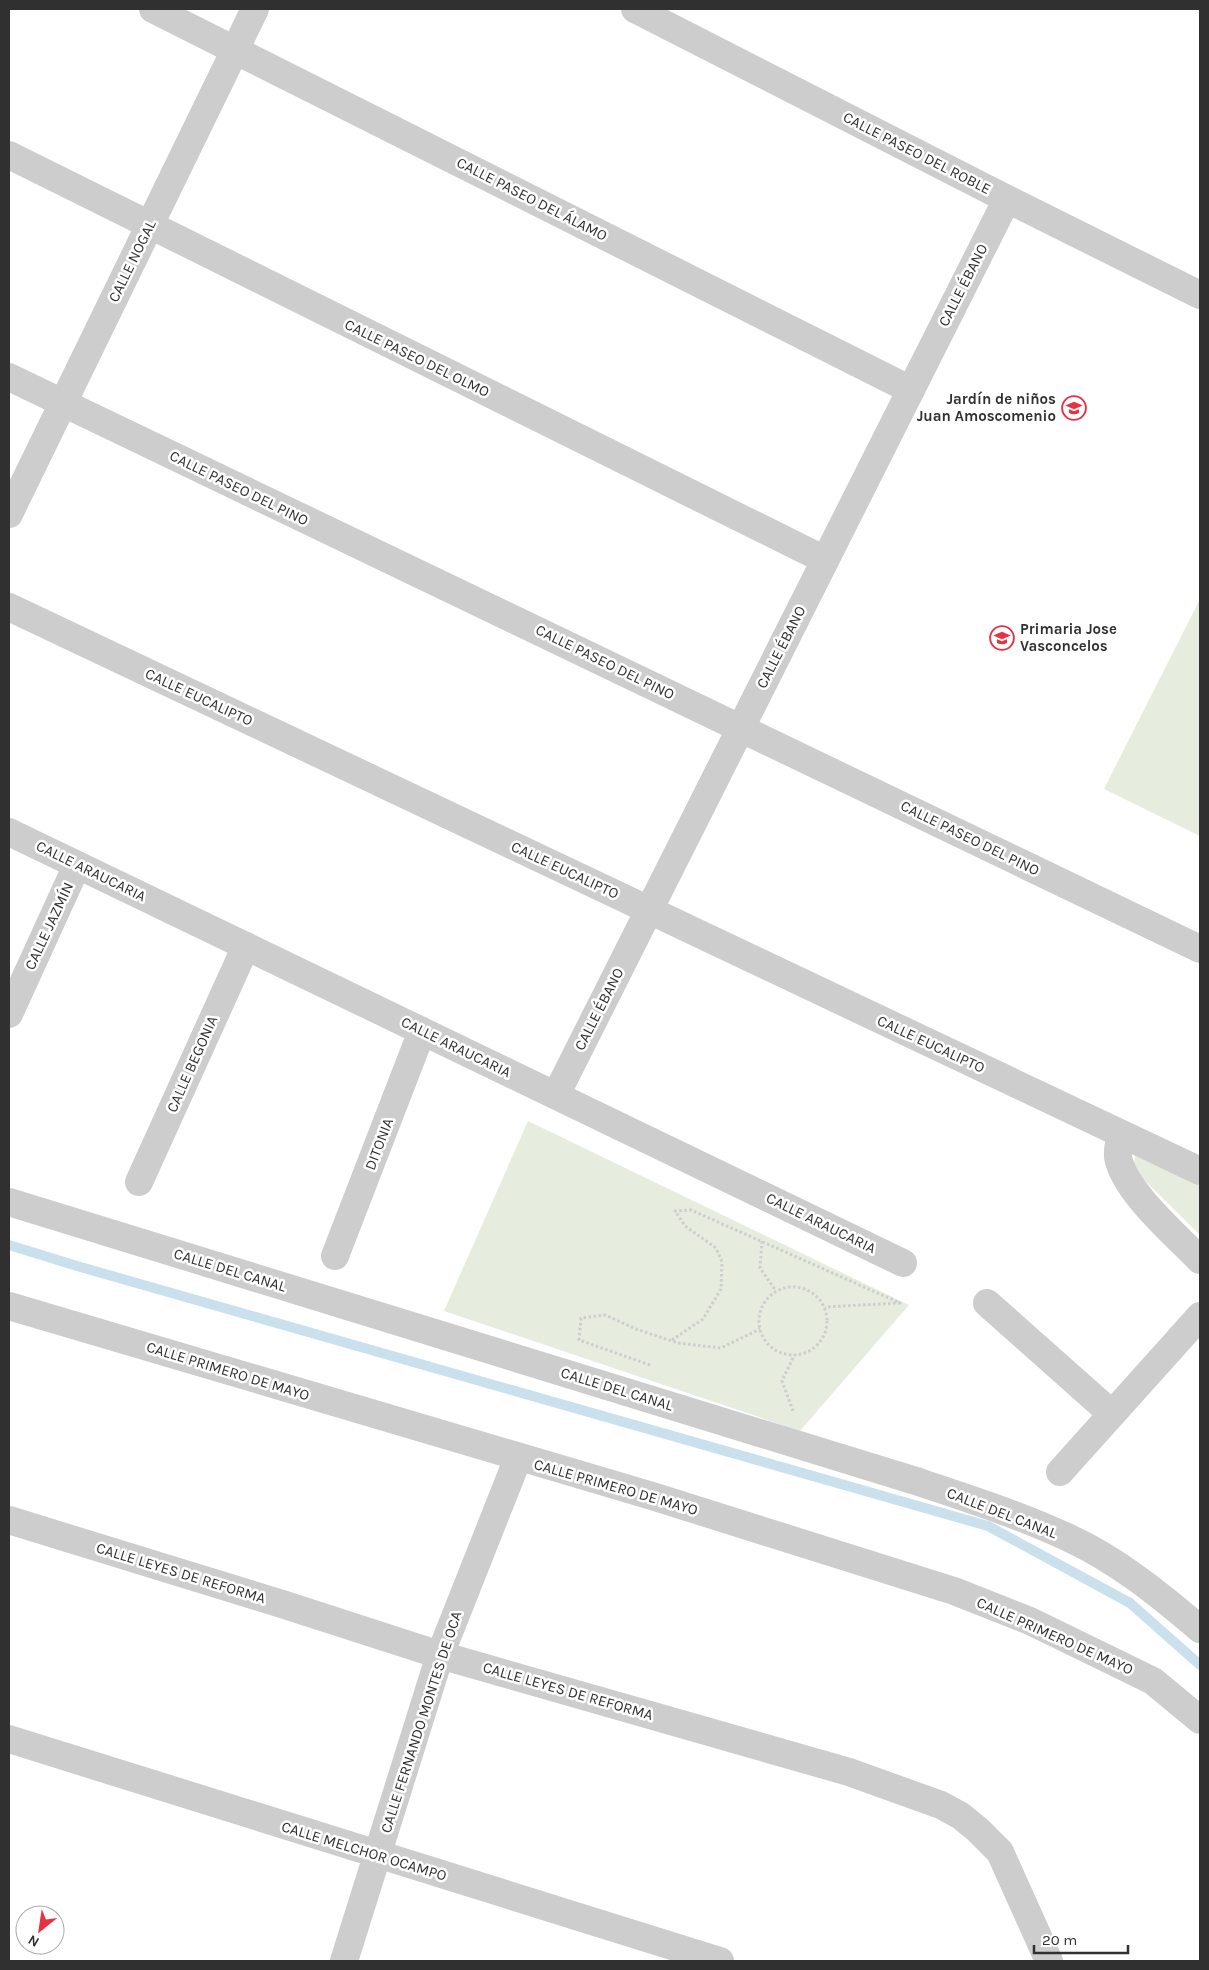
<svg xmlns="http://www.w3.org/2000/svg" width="1209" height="1970" viewBox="0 0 1209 1970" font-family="Karla,sans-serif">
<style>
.green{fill:#e7edde}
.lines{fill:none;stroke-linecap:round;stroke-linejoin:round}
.stream{stroke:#cae1ed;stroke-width:10}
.path{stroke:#cdcdcd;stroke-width:3;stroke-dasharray:2.5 2.5;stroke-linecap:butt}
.minor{stroke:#cdcdcd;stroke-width:28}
.labels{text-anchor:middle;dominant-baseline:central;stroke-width:5;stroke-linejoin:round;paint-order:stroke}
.street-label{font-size:15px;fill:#303030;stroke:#fff}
.poi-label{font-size:15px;font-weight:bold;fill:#303030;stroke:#fff;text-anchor:end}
</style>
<rect width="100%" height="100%" fill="#fff"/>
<g class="green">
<path d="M1200,599V836L1104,789Z"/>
<path d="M528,1121L909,1305L800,1431L444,1311Z"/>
<path d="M1135,1156L1200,1184V1235L1133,1169Z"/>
</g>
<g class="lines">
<path class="stream" d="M9,1245L77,1266L988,1526L1130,1603L1200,1665"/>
<g class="path">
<path d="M762,1241L760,1268L776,1291"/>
<circle cx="793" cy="1321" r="34"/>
<path d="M672,1340L703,1319L721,1289L722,1262L716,1248L685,1226L675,1211L691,1210L900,1303L825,1307"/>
<path d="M650,1365L579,1340L581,1318L605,1315L636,1329L678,1343L721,1348L760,1329"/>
<path d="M793,1411L782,1381L794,1356"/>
</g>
<g class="minor">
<path d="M153,9L911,390"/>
<path d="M635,9L1007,199L1200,295"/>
<path d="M9,155L825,560"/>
<path d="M9,377L1200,949"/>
<path d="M9,514L255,9"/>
<path d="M9,607L1200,1171"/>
<path d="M9,832L903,1263"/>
<path d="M9,1014L77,865"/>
<path d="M556,1095L1007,199"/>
<path d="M1120,1134C1120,1141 1117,1150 1118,1157C1124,1191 1176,1235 1200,1260"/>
<path d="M139,1182L246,946"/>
<path d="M9,1202L919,1482C969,1499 1020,1515 1069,1538C1117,1560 1160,1595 1200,1629"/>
<path d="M335,1256L422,1031"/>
<path d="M987,1303L1112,1414"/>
<path d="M9,1306L652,1496L954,1591L1030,1621L1153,1681L1200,1720"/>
<path d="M1060,1472L1200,1316"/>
<path d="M9,1520L282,1604L440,1655L849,1772L941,1805L961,1816L978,1830L1000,1852L1049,1961"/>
<path d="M9,1739L720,1961"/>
<path d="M344,1961L440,1655L518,1458"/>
</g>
</g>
<defs>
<g id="school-ring" transform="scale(1.25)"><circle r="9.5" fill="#fff" stroke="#e93144" stroke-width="1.5"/><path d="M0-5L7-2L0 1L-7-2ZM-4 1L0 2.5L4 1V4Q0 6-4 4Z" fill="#e93144"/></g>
</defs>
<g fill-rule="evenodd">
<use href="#school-ring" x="1074" y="408"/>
<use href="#school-ring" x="1002" y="638"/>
</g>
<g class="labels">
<g class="street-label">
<text transform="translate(917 153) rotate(27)">CALLE PASEO DEL ROBLE</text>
<text transform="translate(532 199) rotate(27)">CALLE PASEO DEL ÁLAMO</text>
<text transform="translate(132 261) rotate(-64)">CALLE NOGAL</text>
<text transform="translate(963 285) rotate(-63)">CALLE ÉBANO</text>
<text transform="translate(417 358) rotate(26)">CALLE PASEO DEL OLMO</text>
<text transform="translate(239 488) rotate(26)">CALLE PASEO DEL PINO</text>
<text transform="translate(781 647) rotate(-63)">CALLE ÉBANO</text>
<text transform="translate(605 662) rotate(26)">CALLE PASEO DEL PINO</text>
<text transform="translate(199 697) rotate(25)">CALLE EUCALIPTO</text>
<text transform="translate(970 838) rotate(26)">CALLE PASEO DEL PINO</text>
<text transform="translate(565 870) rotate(25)">CALLE EUCALIPTO</text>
<text transform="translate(91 871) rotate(26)">CALLE ARAUCARIA</text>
<text transform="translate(49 926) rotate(-65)">CALLE JAZMÍN</text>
<text transform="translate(599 1009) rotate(-63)">CALLE ÉBANO</text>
<text transform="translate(931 1044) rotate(25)">CALLE EUCALIPTO</text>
<text transform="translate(456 1047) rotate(26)">CALLE ARAUCARIA</text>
<text transform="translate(192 1064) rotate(-66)">CALLE BEGONIA</text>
<text transform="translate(379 1144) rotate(-69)">DITONIA</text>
<text transform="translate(821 1223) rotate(26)">CALLE ARAUCARIA</text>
<text transform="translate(230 1270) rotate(17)">CALLE DEL CANAL</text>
<text transform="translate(228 1371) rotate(17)">CALLE PRIMERO DE MAYO</text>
<text transform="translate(617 1389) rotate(17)">CALLE DEL CANAL</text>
<text transform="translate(616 1487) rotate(16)">CALLE PRIMERO DE MAYO</text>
<text transform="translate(1002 1513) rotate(21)">CALLE DEL CANAL</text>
<text transform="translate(181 1573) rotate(17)">CALLE LEYES DE REFORMA</text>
<text transform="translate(1055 1636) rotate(24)">CALLE PRIMERO DE MAYO</text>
<text transform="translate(568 1691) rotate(16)">CALLE LEYES DE REFORMA</text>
<text transform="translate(421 1722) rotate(-72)">CALLE FERNANDO MONTES DE OCA</text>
<text transform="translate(364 1851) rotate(17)">CALLE MELCHOR OCAMPO</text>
</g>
<g class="poi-label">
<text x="1056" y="399">Jardín de niños<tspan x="1056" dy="17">Juan Amoscomenio</tspan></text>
<text x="1020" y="629" text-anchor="start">Primaria Jose<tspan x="1020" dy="17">Vasconcelos</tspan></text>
</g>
</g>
<rect width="1209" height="1970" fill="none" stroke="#303030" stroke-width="20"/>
<g transform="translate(40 1930) rotate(210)"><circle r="24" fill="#ffffff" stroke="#acacac"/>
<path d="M0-4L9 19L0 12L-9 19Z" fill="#e93144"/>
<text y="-8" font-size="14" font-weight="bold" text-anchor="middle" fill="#303030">N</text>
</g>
<path d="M1034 1945v8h94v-8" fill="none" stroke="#303030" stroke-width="2.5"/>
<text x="1042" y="1945" font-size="15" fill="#303030" stroke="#ffffff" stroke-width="4" paint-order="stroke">20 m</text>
</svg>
